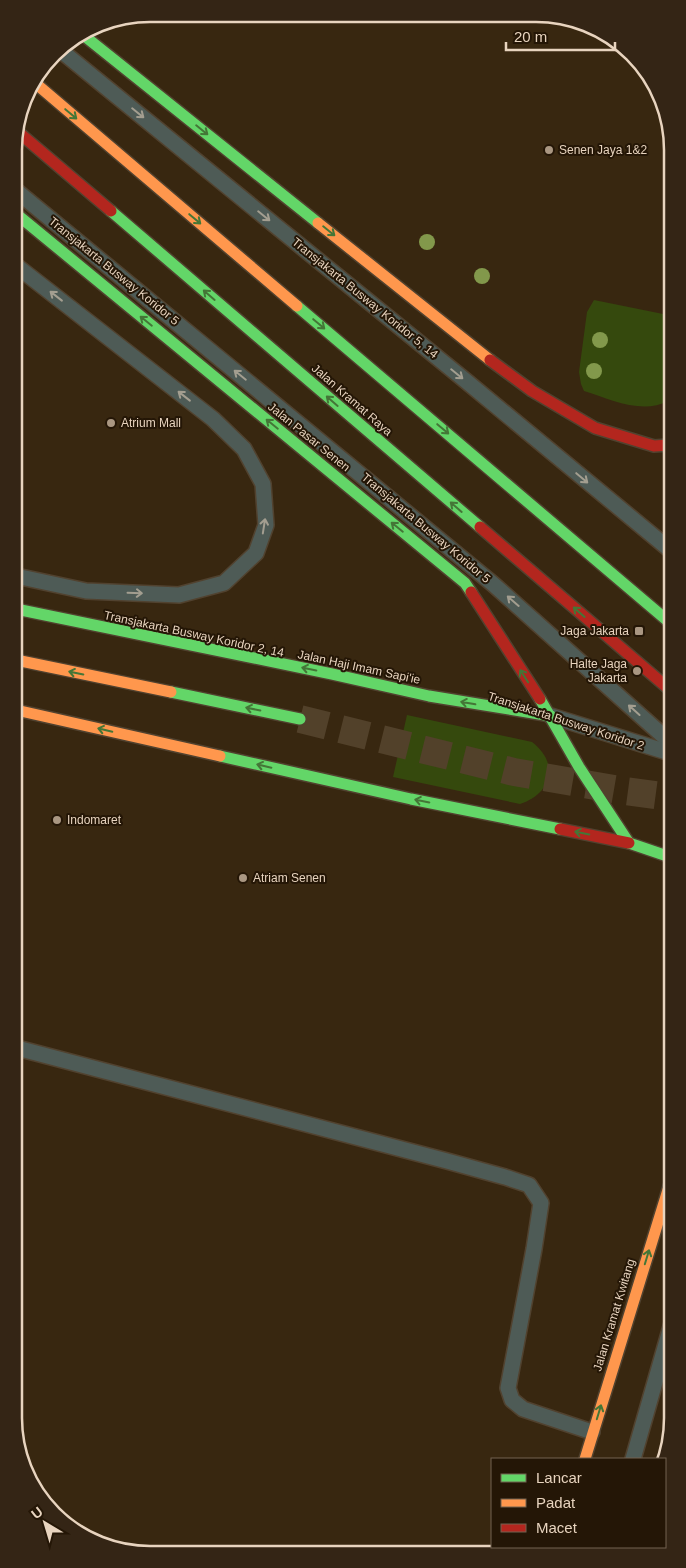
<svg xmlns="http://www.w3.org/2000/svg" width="686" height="1568" viewBox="0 0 686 1568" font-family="Helvetica,sans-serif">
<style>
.green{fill:#35490d}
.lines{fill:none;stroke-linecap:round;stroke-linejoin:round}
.primary-tunnel{stroke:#52412a;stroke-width:28;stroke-dasharray:28 14;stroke-linecap:butt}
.lane-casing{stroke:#51422f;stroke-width:18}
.fast-casing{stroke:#51422f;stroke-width:14}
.slow-casing{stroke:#51422f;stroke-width:14}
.jam-casing{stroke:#51422f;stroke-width:14}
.lane{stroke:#4e5b56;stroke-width:15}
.fast{stroke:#63d668;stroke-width:11}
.slow{stroke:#ff974d;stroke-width:11}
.jam{stroke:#b3261e;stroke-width:11}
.tree{fill:#82984b}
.oneway{stroke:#a39e90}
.oneway2{stroke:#447637}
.poi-dot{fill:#aa9782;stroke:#241606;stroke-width:2}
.labels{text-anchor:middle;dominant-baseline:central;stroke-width:4;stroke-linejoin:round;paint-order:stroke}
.poi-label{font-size:12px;fill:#e8d4bf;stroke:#241606;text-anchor:start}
.street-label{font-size:12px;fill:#e8d4bf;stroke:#241606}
.rim{fill:none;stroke:#e8d4bf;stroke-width:2.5}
</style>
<rect width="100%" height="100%" fill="#382710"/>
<g class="green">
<path d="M594,300L668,315V401C642,415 610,399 584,391L581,384L579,372L587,312Z"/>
<path d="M407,715L532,742C560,764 552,793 520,804L393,777Z"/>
</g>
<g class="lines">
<path class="primary-tunnel" d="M300,719L514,772L625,791L670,797"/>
<g class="lane-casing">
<g id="lane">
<path d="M59,49L466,381L669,549"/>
<path d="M14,189L493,584L670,742"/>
<path d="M14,264L213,419L244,449L263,484L266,525L256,553L224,583L179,595L86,591L16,576"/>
<path d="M551,716L670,753"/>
<path d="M17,1048L447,1161L505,1177L529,1185L541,1203L534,1249L508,1388L512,1400L523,1409L592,1432"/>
<path d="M633,1459L672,1323"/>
</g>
</g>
<g class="fast-casing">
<g id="fast">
<path d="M82,34L318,223"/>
<path d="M111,211L480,527"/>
<path d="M14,212L465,583L471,592"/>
<path d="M297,306L669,622"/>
<path d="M16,609L332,674L429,696L551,716"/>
<path d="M171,692L300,719"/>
<path d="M540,699L579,767L629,843L670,857"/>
<path d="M220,756L411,799L560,829"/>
<path d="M572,1549L573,1547"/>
</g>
</g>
<g class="slow-casing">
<g id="slow">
<path d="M34,82L297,306"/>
<path d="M318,223L490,360"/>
<path d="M16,660L171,692"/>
<path d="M16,710L220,756"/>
<path d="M585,1459L671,1180"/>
<path d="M536,1550L537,1547"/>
</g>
</g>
<g class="jam-casing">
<g id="jam">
<path d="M17,131L111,211"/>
<path d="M490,360L532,391L595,428L654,446L669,445"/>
<path d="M480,527L669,689"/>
<path d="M471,592L540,699"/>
<path d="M560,829L629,843"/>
</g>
</g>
<use href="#lane" class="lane"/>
<use href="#fast" class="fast"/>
<use href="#slow" class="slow"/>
<use href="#jam" class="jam"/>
</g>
<g class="tree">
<circle cx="427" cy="242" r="8"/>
<circle cx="482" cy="276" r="8"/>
<circle cx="600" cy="340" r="8"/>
<circle cx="594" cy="371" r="8"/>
</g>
<defs><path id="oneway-shaft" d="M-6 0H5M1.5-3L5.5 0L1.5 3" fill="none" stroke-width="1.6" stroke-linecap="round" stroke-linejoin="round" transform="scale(1.25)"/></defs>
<g class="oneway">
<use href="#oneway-shaft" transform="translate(138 113) rotate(39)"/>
<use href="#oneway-shaft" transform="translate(264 216) rotate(39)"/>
<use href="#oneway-shaft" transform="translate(56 296) rotate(-142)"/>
<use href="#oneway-shaft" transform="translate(457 374) rotate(39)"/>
<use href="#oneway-shaft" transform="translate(240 375) rotate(-141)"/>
<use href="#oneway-shaft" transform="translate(184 396) rotate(-142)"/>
<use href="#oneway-shaft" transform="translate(582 478) rotate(40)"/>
<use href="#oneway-shaft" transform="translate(264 526) rotate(-81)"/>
<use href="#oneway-shaft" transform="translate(135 593) rotate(2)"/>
<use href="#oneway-shaft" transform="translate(513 601) rotate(-139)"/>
<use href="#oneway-shaft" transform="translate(634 710) rotate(-138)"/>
</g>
<g class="oneway2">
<use href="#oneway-shaft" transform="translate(71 114) rotate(40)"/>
<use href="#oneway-shaft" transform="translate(202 130) rotate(39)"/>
<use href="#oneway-shaft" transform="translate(195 219) rotate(40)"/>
<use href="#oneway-shaft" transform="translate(329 231) rotate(39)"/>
<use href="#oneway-shaft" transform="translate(209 295) rotate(-139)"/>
<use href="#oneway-shaft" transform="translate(146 321) rotate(-141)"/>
<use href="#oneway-shaft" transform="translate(319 324) rotate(40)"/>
<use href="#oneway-shaft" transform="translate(332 401) rotate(-139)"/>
<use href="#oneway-shaft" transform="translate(272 424) rotate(-141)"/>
<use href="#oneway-shaft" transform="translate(443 429) rotate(40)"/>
<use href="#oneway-shaft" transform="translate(456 507) rotate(-139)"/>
<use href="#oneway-shaft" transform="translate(397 527) rotate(-141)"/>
<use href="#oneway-shaft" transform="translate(579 612) rotate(-139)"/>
<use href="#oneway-shaft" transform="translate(309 669) rotate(-168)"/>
<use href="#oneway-shaft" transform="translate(76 673) rotate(-168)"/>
<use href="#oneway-shaft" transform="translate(524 676) rotate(-123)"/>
<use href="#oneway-shaft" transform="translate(468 703) rotate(-170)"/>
<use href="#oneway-shaft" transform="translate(253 709) rotate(-168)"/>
<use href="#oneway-shaft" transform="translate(105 730) rotate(-167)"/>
<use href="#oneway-shaft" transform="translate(264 766) rotate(-167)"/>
<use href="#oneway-shaft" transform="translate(422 801) rotate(-169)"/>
<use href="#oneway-shaft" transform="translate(582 833) rotate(-169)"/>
<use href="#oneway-shaft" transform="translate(647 1257) rotate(-73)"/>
<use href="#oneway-shaft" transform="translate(599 1412) rotate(-73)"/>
</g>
<g class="poi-dot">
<circle cx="549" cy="150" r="5"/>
<circle cx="111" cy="423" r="5"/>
<rect x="634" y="626" width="10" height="10" rx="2.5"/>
<circle cx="637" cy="671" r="5"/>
<circle cx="57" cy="820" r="5"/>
<circle cx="243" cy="878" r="5"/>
</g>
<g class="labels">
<g class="poi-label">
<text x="559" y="150">Senen Jaya 1&amp;2</text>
<text x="121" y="423">Atrium Mall</text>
<text x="629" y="631" text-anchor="end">Jaga Jakarta</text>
<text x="627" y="664" text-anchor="end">Halte Jaga<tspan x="627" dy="14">Jakarta</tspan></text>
<text x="67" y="820">Indomaret</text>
<text x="253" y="878">Atriam Senen</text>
</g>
<g class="street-label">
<text transform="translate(114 271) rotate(39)">Transjakarta Busway Koridor 5</text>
<text transform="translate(365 298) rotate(39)">Transjakarta Busway Koridor 5, 14</text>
<text transform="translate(352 400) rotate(41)">Jalan Kramat Raya</text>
<text transform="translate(309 437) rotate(39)">Jalan Pasar Senen</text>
<text transform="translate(426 528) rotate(40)">Transjakarta Busway Koridor 5</text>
<text transform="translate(194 634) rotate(12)">Transjakarta Busway Koridor 2, 14</text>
<text transform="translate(359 667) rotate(12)">Jalan Haji Imam Sapi'ie</text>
<text transform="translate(566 721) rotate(18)">Transjakarta Busway Koridor 2</text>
<text transform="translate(614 1315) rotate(-73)">Jalan Kramat Kwitang</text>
</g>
</g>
<path d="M0 0H686V1568H0ZM150 22H536A128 128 0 0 1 664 150V1418A128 128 0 0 1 536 1546H150A128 128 0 0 1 22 1418V150A128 128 0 0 1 150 22Z" fill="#342515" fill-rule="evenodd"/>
<path class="rim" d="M150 22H536A128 128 0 0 1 664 150V1418A128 128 0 0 1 536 1546H150A128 128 0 0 1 22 1418V150A128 128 0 0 1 150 22Z"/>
<rect x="491" y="1458" width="175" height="90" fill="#241606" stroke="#726250"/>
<rect x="501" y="1474" width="25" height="8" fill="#63d668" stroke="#726250"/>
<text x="536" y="1483" font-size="15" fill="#e8d4bf">Lancar</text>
<rect x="501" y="1499" width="25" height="8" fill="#ff974d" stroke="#726250"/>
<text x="536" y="1508" font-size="15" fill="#e8d4bf">Padat</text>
<rect x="501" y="1524" width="25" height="8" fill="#b3261e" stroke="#726250"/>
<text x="536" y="1533" font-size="15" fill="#e8d4bf">Macet</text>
<g transform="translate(45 1523) rotate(322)" stroke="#241606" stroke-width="4" paint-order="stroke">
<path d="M0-4L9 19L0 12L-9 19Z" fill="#e8d4bf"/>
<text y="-8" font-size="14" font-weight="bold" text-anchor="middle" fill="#e8d4bf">U</text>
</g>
<path d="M506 42v8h109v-8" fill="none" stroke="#e8d4bf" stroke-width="2.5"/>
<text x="514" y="42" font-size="15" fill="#e8d4bf" stroke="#241606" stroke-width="4" paint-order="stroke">20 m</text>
</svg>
